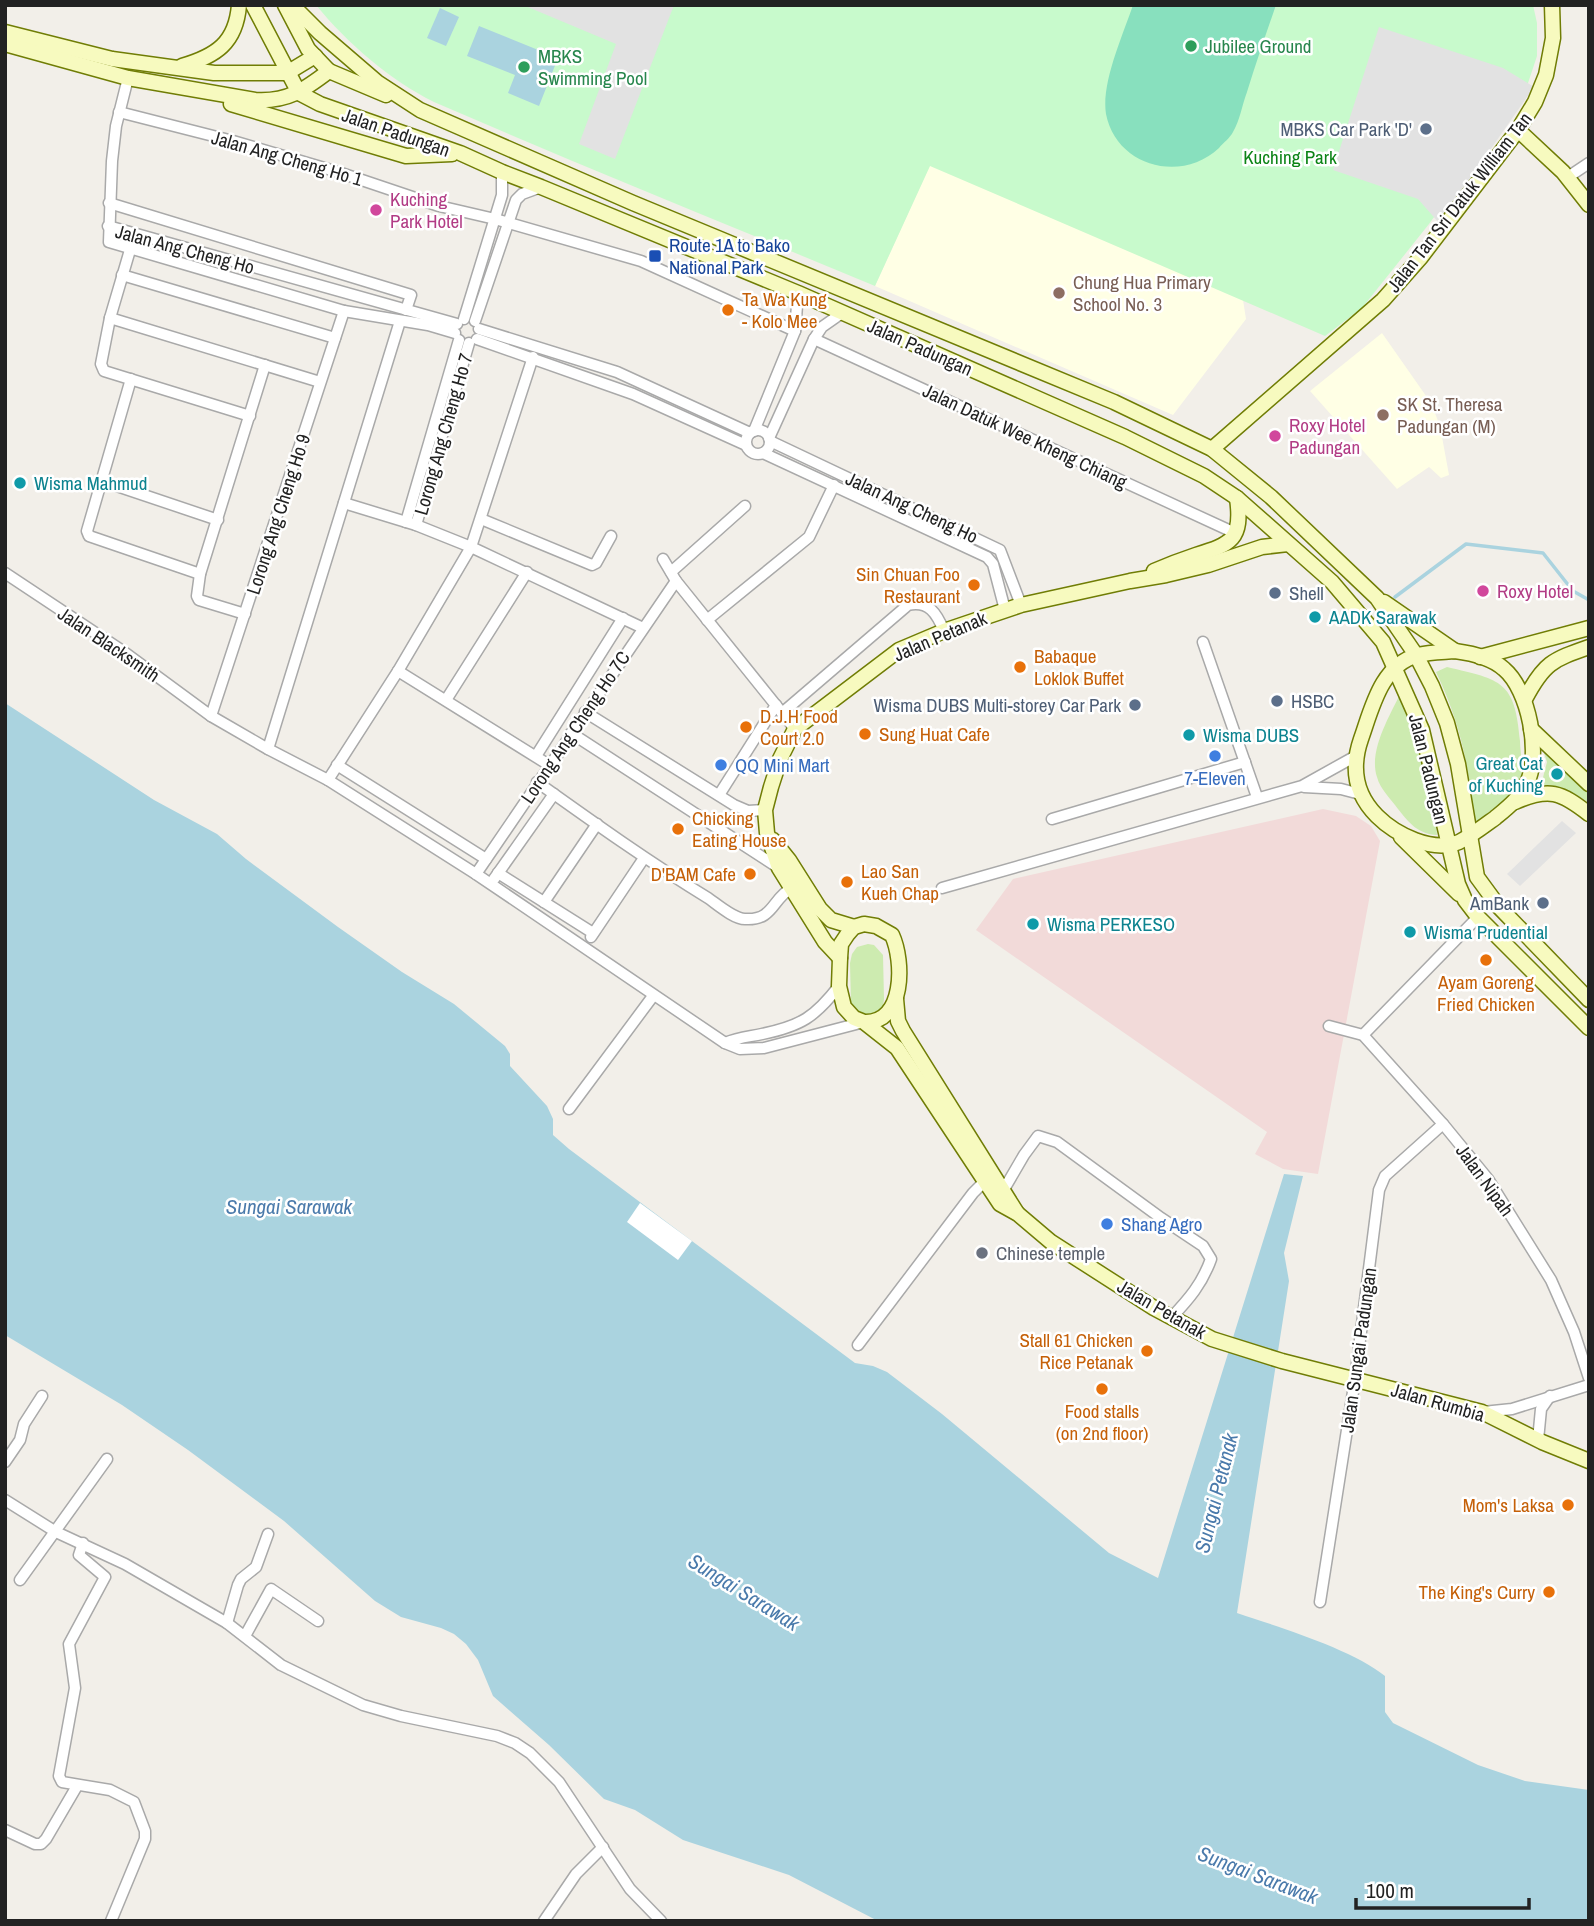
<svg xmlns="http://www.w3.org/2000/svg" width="1594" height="1926" viewBox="0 0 1594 1926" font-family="'Archivo Narrow',sans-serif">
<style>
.commercial{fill:#f2dad9}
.education{fill:#ffffe5}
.grass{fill:#cdebb0}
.park{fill:#c8facc}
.pitch{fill:#88e0be}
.parking{fill:#e2e2e2}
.water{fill:#aad3df}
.pier{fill:#fff}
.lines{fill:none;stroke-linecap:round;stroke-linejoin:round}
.stream{stroke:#aad3df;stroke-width:3.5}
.street-casing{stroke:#a9a9a9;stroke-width:13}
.secondary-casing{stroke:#707d05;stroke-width:17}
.street{stroke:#fff;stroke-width:10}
.secondary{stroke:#f7fabf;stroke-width:14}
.leisure-dot{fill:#2e9e5b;stroke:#fff;stroke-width:2.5}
.service-dot{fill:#5c6f8a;stroke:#fff;stroke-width:2.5}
.hotel-dot{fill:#d1479c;stroke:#fff;stroke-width:2.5}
.transit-dot{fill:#1a4fb4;stroke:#fff;stroke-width:2.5}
.education-dot{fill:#8d6e63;stroke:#fff;stroke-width:2.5}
.food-dot{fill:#e8710a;stroke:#fff;stroke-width:2.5}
.culture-dot{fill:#0f9aa8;stroke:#fff;stroke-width:2.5}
.shop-dot{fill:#3f7fe0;stroke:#fff;stroke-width:2.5}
.worship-dot{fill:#6b7280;stroke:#fff;stroke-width:2.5}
.labels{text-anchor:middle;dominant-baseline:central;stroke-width:5;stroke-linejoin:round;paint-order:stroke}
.leisure-label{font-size:19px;fill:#27864d;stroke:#fff;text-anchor:start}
.service-label{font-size:19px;fill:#4e5e75;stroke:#fff;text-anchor:end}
.street-label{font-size:19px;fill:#222;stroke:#fff}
.park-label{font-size:19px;fill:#0c8416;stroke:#fff}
.hotel-label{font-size:19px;fill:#b23c85;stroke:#fff;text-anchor:start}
.transit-label{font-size:19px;fill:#164399;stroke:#fff;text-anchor:start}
.education-label{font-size:19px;fill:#785e54;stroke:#fff;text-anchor:start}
.food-label{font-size:19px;fill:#c56008;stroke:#fff;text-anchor:start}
.culture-label{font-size:19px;fill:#0d838f;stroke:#fff;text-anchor:start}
.shop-label{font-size:19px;fill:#366cbe;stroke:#fff;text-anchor:start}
.worship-label{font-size:19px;fill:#5b616d;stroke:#fff;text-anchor:start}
.water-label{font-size:21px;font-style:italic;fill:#4a7aab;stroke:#fff}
</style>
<rect width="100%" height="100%" fill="#f2efe9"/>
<path class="commercial" d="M1323,809L1356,816L1371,826L1380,841L1318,1174L1283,1169L1255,1154L1267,1132L976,930L1013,879Z"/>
<g class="education">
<path d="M930,165L1243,300L1246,319L1173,415L875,286Z"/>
<path d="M1382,333L1431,403L1440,426L1449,475L1441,478L1429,467L1397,489L1310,391Z"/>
</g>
<g class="grass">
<path d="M1447,667C1502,680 1515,681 1520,741C1520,752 1524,768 1521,778C1514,797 1490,811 1475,823C1468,765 1462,727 1436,672Z"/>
<path d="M1402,690C1422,735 1433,785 1437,835C1418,834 1409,823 1398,809C1391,799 1380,789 1377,777C1368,750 1391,714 1402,690Z"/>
<path d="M1545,749L1589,792V803C1574,791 1559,789 1540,789L1547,762L1544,753Z"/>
<path d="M868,944L874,945L883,955L884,999L883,1006L876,1014L860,1016L851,1005L850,963L852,954L857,947Z"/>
</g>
<path class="park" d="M316,5H1533L1537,23V56L1526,89L1429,224L1362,308L1325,336L930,166L875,286C728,225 580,165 434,102C390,80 347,43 316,5Z"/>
<path class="pitch" d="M1133,5H1276C1266,34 1256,63 1247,92C1242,105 1240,120 1233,132C1230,138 1223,143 1219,148C1181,184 1116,166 1106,114C1101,83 1123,35 1133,5Z"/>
<g class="parking">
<path d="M523,5H674L615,159L579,144L616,44Z"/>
<path d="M1379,27L1503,68L1534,87L1439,223L1418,199L1333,170Z"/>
<path d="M1562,821L1576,833L1520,886L1507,874Z"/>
</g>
<g class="water">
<path d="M440,8L459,17L446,46L427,38Z"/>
<path d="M479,26L558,58L539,106L508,93L515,75L467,56Z"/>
<path d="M5,703L154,800L217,834L246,859L338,927L402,972L454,1004L505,1046L510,1054V1066L547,1106L553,1119V1135L569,1149L855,1363L873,1366L887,1372L942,1414L1109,1553L1158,1578L1284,1174L1303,1176L1284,1253L1289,1281L1237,1613C1279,1627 1352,1649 1385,1676V1712L1393,1723L1478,1765L1525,1781L1589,1790V1921H878L789,1875L683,1840L635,1810L604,1799L549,1745L493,1696L478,1660L466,1644L454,1634L441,1628L401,1617L375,1601L284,1521L188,1450L122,1405L5,1335Z"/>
</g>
<path class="pier" d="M640,1203L692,1241L678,1260L627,1222Z"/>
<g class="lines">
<path class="stream" d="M1395,597L1466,544L1543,553L1573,591L1589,600"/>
<g class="street-casing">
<g id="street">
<path d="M128,78L116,126L112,161L109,242L344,311L428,325L455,333"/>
<path d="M119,112L233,141L338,172L439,206L495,219L641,261L795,331"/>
<path d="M1568,177L1589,163"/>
<path d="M109,203L411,295L406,310"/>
<path d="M108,226L457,324"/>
<path d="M130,250L110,318L101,364L104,371L250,416"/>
<path d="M122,275L335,338"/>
<path d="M110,318L320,382"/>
<path d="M464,319L502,195V172"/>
<path d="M475,321L516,200L522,194L541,187"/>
<path d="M479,329L617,372L750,433"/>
<path d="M477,339L633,394L746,445"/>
<path d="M814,339L1235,533"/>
<path d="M131,379L87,531L89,536L200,574"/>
<circle cx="758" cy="442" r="12"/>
<path d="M754,431L795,331L798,293"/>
<path d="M769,438L814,339L822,327L842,313"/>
<path d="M770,441L1000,550L1021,605"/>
<path d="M763,453L987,557L993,564L1005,610"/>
<path d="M102,481L218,520"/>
<path d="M344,503L416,525L471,547L643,628"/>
<path d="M481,519L592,565L596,563L611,536"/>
<path d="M406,522L459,340"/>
<path d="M416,525L469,343"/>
<path d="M663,559L676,581L795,729"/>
<path d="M671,572L745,506"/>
<path d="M5,573L124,652L211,716L268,749L328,780L476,874L725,1043L740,1049L764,1048L864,1022"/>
<path d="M245,614L199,600L197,596L200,574L265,365"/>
<path d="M707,620L809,537L834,485"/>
<path d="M1203,642L1257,797"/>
<path d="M398,671L549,765"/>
<path d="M446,700L527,572"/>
<path d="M585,712L734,805L748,811L765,810"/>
<path d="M782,713L908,605C929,600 937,614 944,631"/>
<path d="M211,716L344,311"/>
<path d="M571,733L779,868"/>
<path d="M268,749L400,321"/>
<path d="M536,756L623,618"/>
<path d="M337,765L486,859"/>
<path d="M328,780L398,671L471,547L533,357"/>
<path d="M537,782C593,822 649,862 708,898C718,905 734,919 745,919C774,921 772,898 792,888"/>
<path d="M1304,787L1341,789L1360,794"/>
<path d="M719,795L776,705"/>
<path d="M1052,819L1245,762"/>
<path d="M498,873L593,933"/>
<path d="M476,874L676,581"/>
<path d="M494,879L554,794"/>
<path d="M942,888L1302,786L1354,757"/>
<path d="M544,902L597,824"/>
<path d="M591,937L644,858"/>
<path d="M1329,1026L1363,1035L1443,1124L1488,1179L1551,1280L1574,1332L1589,1378"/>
<path d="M1363,1035L1478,917"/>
<path d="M725,1043C739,1037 748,1037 762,1034C801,1026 815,1017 839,986"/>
<path d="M569,1109L653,996"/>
<path d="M1003,1191L1024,1155L1038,1136L1057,1142L1161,1218L1203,1246L1211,1259C1202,1284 1189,1299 1171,1318"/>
<path d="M858,1345L973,1193L985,1181"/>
<path d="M1483,1412L1512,1409L1589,1385"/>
<path d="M1538,1440L1541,1409L1550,1396"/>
<path d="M5,1462L20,1440L24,1424L42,1396"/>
<path d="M5,1500L56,1532L125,1564L227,1623L281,1665L363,1705L401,1716L497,1736L515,1743L530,1753L559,1782L630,1889L661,1921"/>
<path d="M83,1543L79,1555L105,1577L69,1644L75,1688L59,1776L62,1782L110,1790L134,1802L145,1831V1839L111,1921"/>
<path d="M20,1580L107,1459"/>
<path d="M1320,1602L1355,1379L1379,1190L1385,1176L1443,1124"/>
<path d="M227,1623L238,1585L241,1579L256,1567L268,1534"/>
<path d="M245,1636L271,1589L318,1621"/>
<path d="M5,1830L35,1844H41L46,1839L77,1786"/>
<path d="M544,1921L576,1874L603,1847"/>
</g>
</g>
<g class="secondary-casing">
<g id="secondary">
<path d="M253,5L299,93L320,104L460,153L502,172L541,187L798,293L1125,437L1204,476L1237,498L1332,582L1383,642L1422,730L1458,884L1465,900L1478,917L1589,1028"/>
<path d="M285,5L308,49L329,71L386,95"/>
<path d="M292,5L320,33L377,82L420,110L633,203L1114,402L1212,449L1271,497L1377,598L1416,655L1432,686L1447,723L1458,764L1477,877L1499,907L1589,1000"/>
<path d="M5,32L112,59L214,73H287L315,56"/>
<path d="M5,44L128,78L255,100C288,102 304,90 329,71"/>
<path d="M182,66C216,56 236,43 239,5"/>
<path d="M231,104L406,156L452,154"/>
<path d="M1518,130L1563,172L1589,205"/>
<path d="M1212,449L1383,300L1421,257L1518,130L1535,102L1546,75L1553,38L1552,5"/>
<path d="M1154,571C1168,565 1181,560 1196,555C1231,544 1243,540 1237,498"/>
<path d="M1384,602L1455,651"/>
<path d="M1455,651C1470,653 1492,658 1504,669C1529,690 1541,754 1527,783C1520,798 1507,808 1495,818C1484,826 1471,836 1459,842C1433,853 1396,835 1377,816C1355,794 1351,768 1361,739C1372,708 1381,665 1418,655C1429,652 1443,652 1455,651Z"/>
<path d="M1480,657L1589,628"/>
<path d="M1525,699C1544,663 1552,660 1589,647"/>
<path d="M1531,729L1589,784"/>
<path d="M1515,802C1549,787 1561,792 1589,814"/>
<path d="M1401,837L1459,894"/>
<path d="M773,840L789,860L820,909L831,920L854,927"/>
<path d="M840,958L825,942L779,868L767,833L765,810L771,787L780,759L795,729L899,650L944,631L1021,605L1130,581L1166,575L1208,565L1262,547L1288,544"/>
<path d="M896,999L898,1021L903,1031L1017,1213"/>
<path d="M864,1022C905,1024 904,961 892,935L876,926L864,924L854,927L847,935L841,944L840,958L839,986L844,1007L854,1018L864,1022L897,1048L1000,1204L1018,1214L1051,1242L1154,1308L1212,1339L1282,1361L1482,1412L1542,1442L1589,1461"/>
</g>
</g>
<use href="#street" class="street"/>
<use href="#secondary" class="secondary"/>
</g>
<g class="leisure-dot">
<circle cx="1191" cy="46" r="7"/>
<circle cx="524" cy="67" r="7"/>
</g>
<g class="service-dot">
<circle cx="1426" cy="129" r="7"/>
<circle cx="1275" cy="593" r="7"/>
<circle cx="1277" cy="701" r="7"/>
<circle cx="1135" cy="705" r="7"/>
<circle cx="1543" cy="903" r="7"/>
</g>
<g class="hotel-dot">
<circle cx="376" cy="210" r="7"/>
<circle cx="1275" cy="436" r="7"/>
<circle cx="1483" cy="591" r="7"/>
</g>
<rect class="transit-dot" x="648" y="249" width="14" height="14" rx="3.5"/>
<g class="education-dot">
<circle cx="1059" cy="293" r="7"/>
<circle cx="1383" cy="415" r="7"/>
</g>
<g class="food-dot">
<circle cx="728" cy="310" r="7"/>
<circle cx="974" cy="585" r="7"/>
<circle cx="1020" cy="667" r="7"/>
<circle cx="746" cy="727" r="7"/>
<circle cx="865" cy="734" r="7"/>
<circle cx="678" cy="829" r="7"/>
<circle cx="750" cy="874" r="7"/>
<circle cx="847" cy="882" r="7"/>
<circle cx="1486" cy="960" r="7"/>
<circle cx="1147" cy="1351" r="7"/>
<circle cx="1102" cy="1389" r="7"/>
<circle cx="1568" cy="1505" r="7"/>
<circle cx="1549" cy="1592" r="7"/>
</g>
<g class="culture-dot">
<circle cx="20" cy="483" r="7"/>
<circle cx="1315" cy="617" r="7"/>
<circle cx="1189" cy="735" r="7"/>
<circle cx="1557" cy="774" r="7"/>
<circle cx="1033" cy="924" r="7"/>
<circle cx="1410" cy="932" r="7"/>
</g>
<g class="shop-dot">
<circle cx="1215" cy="756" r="7"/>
<circle cx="721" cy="765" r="7"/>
<circle cx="1107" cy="1224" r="7"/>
</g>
<circle class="worship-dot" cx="982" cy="1253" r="7"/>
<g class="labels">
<g class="leisure-label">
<text x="1205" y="46">Jubilee Ground</text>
<text x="538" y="56">MBKS<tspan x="538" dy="22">Swimming Pool</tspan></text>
</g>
<g class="service-label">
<text x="1412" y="129">MBKS Car Park 'D'</text>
<text x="1289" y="593" text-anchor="start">Shell</text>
<text x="1291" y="701" text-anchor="start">HSBC</text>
<text x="1121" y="705">Wisma DUBS Multi-storey Car Park</text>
<text x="1529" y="903">AmBank</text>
</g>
<g class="street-label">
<text transform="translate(396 132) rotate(19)">Jalan Padungan</text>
<text transform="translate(287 158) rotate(16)">Jalan Ang Cheng Ho 1</text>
<text transform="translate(1459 202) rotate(-52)">Jalan Tan Sri Datuk William Tan</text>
<text transform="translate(185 249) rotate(15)">Jalan Ang Cheng Ho</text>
<text transform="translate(920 347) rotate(24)">Jalan Padungan</text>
<text transform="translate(443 434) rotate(-74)">Lorong Ang Cheng Ho 7</text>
<text transform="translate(1025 436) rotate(25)">Jalan Datuk Wee Kheng Chiang</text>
<text transform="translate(912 507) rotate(25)">Jalan Ang Cheng Ho</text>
<text transform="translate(278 514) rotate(-72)">Lorong Ang Cheng Ho 9</text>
<text transform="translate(940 636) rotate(-23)">Jalan Petanak</text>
<text transform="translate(109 644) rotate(34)">Jalan Blacksmith</text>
<text transform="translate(575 727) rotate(-56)">Lorong Ang Cheng Ho 7C</text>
<text transform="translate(1429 769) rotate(76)">Jalan Padungan</text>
<text transform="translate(1485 1180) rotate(54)">Jalan Nipah</text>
<text transform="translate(1162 1309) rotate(30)">Jalan Petanak</text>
<text transform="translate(1358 1350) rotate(-82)">Jalan Sungai Padungan</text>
<text transform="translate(1438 1402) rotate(16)">Jalan Rumbia</text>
</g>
<g class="park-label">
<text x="1290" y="157">Kuching Park</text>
</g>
<g class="hotel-label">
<text x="390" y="199">Kuching<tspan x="390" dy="22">Park Hotel</tspan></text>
<text x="1289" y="425">Roxy Hotel<tspan x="1289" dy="22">Padungan</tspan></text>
<text x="1497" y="591">Roxy Hotel</text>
</g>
<g class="transit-label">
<text x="669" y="245">Route 1A to Bako<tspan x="669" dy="22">National Park</tspan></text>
</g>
<g class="education-label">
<text x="1073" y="282">Chung Hua Primary<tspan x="1073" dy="22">School No. 3</tspan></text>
<text x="1397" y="404">SK St. Theresa<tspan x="1397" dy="22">Padungan (M)</tspan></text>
</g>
<g class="food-label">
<text x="742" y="299">Ta Wa Kung<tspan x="742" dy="22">- Kolo Mee</tspan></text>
<text x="960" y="574" text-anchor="end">Sin Chuan Foo<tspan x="960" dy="22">Restaurant</tspan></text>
<text x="1034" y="656">Babaque<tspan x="1034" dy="22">Loklok Buffet</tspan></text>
<text x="760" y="716">D.J.H Food<tspan x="760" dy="22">Court 2.0</tspan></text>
<text x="879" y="734">Sung Huat Cafe</text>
<text x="692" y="818">Chicking<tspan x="692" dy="22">Eating House</tspan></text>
<text x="861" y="871">Lao San<tspan x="861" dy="22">Kueh Chap</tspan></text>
<text x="736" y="874" text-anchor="end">D'BAM Cafe</text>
<text x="1486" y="982" text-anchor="middle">Ayam Goreng<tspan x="1486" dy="22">Fried Chicken</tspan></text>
<text x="1133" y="1340" text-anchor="end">Stall 61 Chicken<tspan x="1133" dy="22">Rice Petanak</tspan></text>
<text x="1102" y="1411" text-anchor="middle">Food stalls<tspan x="1102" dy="22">(on 2nd floor)</tspan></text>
<text x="1554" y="1505" text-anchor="end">Mom's Laksa</text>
<text x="1535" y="1592" text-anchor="end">The King's Curry</text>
</g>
<g class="culture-label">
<text x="34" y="483">Wisma Mahmud</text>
<text x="1329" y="617">AADK Sarawak</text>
<text x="1203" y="735">Wisma DUBS</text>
<text x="1543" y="763" text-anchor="end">Great Cat<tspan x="1543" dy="22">of Kuching</tspan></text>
<text x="1047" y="924">Wisma PERKESO</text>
<text x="1424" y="932">Wisma Prudential</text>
</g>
<g class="shop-label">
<text x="735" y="765">QQ Mini Mart</text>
<text x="1215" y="778" text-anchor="middle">7-Eleven</text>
<text x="1121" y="1224">Shang Agro</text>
</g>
<g class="worship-label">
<text x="996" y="1253">Chinese temple</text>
</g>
<g class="water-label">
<text x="289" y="1206">Sungai Sarawak</text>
<text transform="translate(1216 1493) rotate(-76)">Sungai Petanak</text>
<text transform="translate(744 1592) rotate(32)">Sungai Sarawak</text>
<text transform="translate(1258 1875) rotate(21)">Sungai Sarawak</text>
</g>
</g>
<rect width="1594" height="1926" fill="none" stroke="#222222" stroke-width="14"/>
<path d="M1356 1898v10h173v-10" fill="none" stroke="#222222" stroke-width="3.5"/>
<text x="1366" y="1898" font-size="21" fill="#222222" stroke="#ffffff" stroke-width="5" paint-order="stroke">100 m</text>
</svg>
